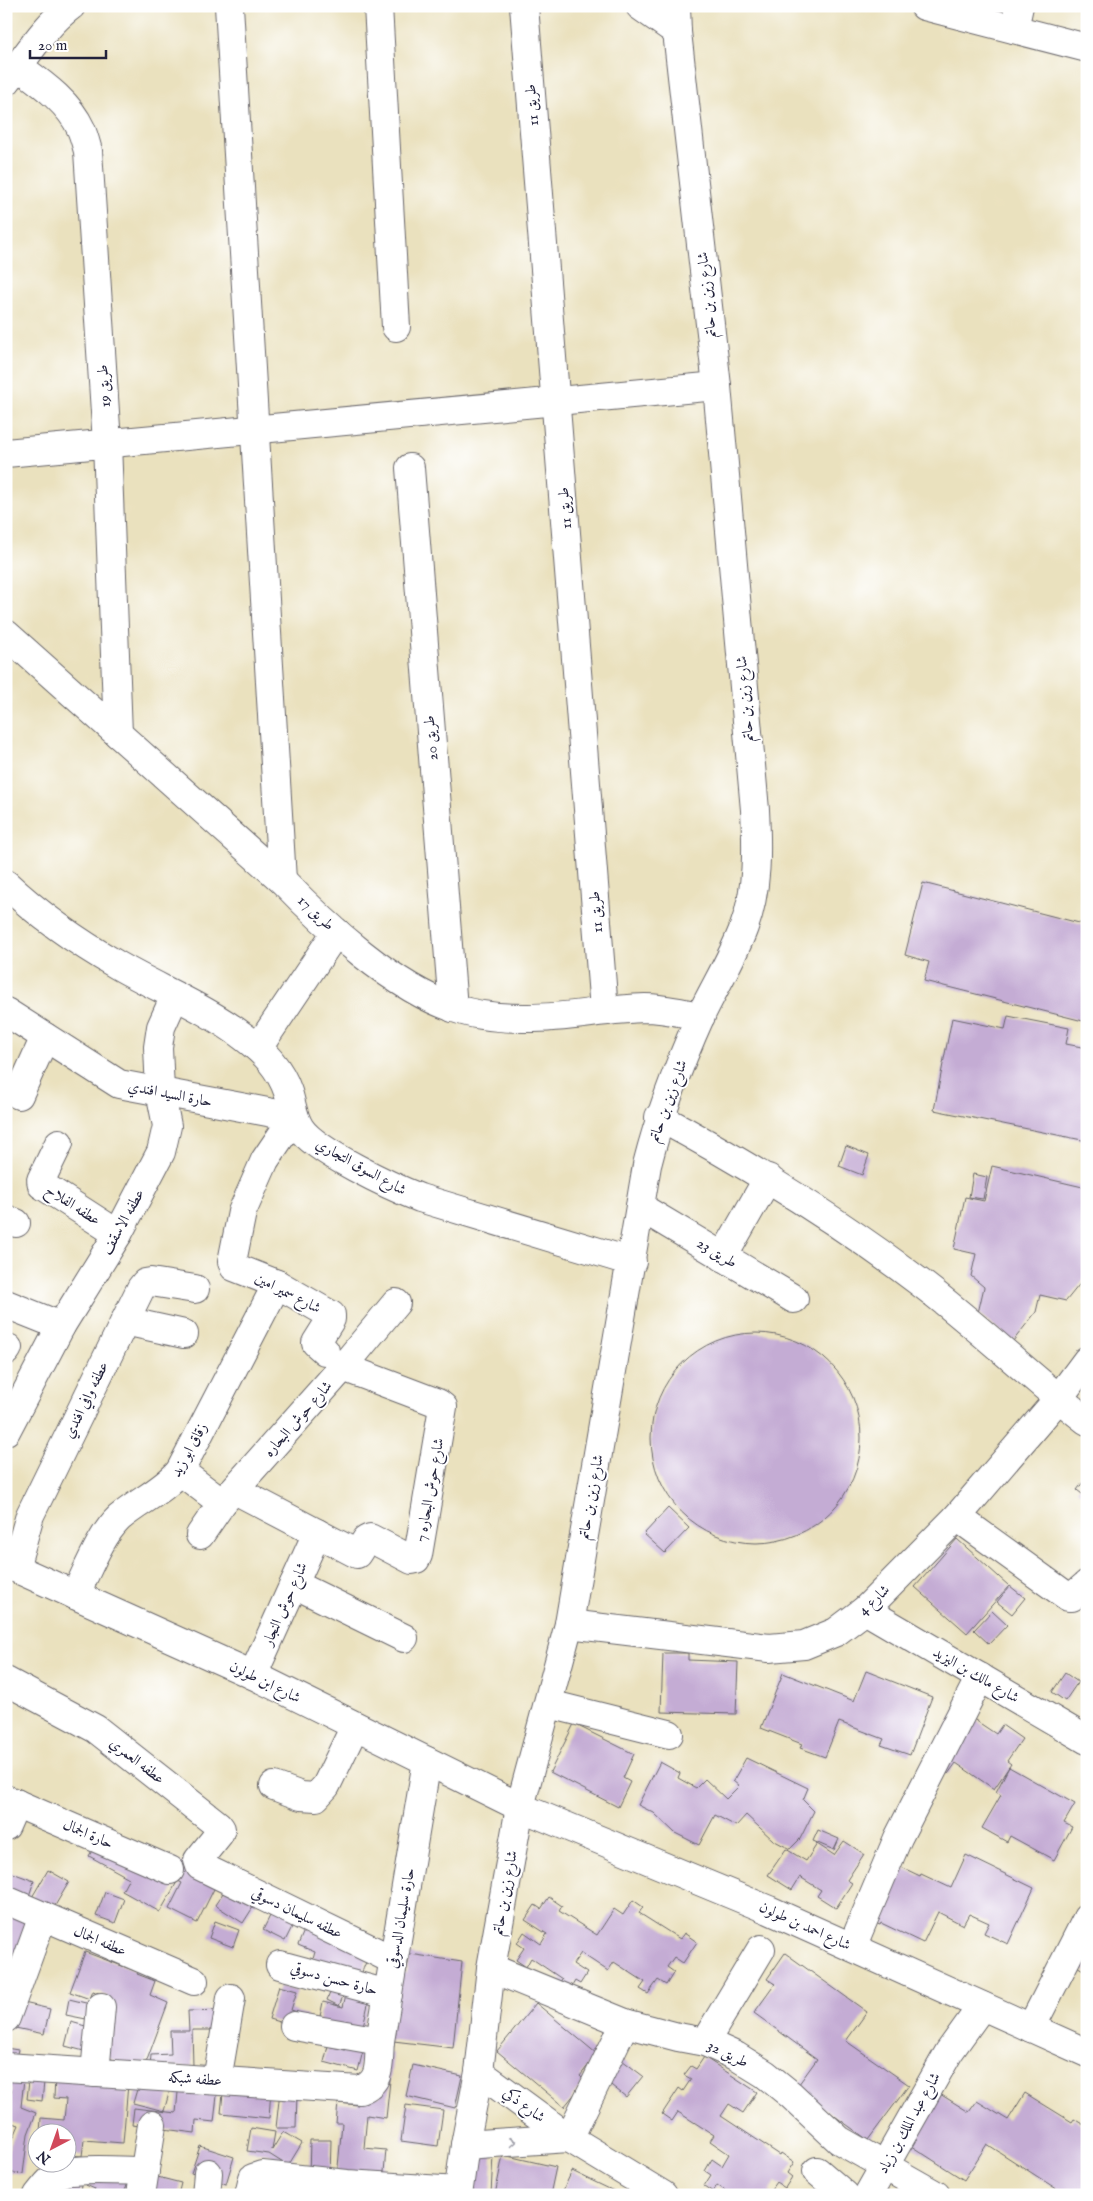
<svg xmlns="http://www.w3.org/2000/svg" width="1093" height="2201" viewBox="0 0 1093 2201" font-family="'IM FELL English',Amiri,serif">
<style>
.building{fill:#c4acd4}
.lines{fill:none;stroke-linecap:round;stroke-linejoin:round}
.minor-casing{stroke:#686569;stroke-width:30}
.minor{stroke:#fff;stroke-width:28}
.oneway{stroke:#9c9ca7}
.labels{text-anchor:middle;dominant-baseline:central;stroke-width:4;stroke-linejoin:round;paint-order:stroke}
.street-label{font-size:15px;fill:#22223b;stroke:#fff}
</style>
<rect width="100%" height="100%" fill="#fff"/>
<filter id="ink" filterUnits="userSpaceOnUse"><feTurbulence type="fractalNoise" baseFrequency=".02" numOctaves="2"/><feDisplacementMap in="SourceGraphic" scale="10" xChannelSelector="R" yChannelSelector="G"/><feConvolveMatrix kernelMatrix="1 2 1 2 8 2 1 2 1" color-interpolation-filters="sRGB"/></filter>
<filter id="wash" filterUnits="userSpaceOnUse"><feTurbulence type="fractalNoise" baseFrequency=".0096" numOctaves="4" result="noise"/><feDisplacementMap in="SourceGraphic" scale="20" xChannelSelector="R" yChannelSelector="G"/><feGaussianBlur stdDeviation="1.12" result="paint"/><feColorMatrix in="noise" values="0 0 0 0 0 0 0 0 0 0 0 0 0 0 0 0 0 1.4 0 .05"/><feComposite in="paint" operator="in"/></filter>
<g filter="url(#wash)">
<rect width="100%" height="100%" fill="#eae1be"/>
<g id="blocks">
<g class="building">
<path d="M923,883L1087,925V1022L924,981L929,962L905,955Z"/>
<path d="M1008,1016L1069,1028L1066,1044L1087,1048V1141L934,1110L952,1018L1005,1029Z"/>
<path d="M846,1146L869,1155L862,1175L839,1166Z"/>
<path d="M992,1166L1087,1188V1275L1066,1301L1040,1295L1036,1312L1013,1341L978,1313L984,1287L971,1276L976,1254L954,1249L965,1197L984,1201Z"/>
<path d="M973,1174L987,1177L983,1199L969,1197Z"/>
<circle cx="756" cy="1438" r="105"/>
<path d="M1087,1477V1498L1077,1490Z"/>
<path d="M668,1508L689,1528L665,1553L644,1534Z"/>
<path d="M957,1539L1009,1586L967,1633L915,1587Z"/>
<path d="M1010,1586L1025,1598L1012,1614L997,1602Z"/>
<path d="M992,1611L1007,1625L989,1644L974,1630Z"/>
<path d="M663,1653H688V1660L738,1662L736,1714L661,1712Z"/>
<path d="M866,1671L932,1697L910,1755L881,1745L884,1739L839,1722L825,1757L800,1748L802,1744L761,1728L783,1673L854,1701Z"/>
<path d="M1065,1673L1078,1682L1065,1701L1052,1692Z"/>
<path d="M957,1708L996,1734L1002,1725L1022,1739L1007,1761L1011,1764L994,1789L956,1763L948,1774L928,1760Z"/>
<path d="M574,1724L634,1754L623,1778L630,1782L618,1807L550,1772Z"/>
<path d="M746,1758L808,1788L803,1800L814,1811L800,1839L790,1849L773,1840L746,1815L736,1826L715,1815L699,1845L675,1833L654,1813L638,1805L660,1762L680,1773L678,1778L696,1788L705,1779L726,1799L739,1786L733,1781Z"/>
<path d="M1009,1767L1075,1804L1064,1823L1072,1827L1054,1860L1010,1836L1007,1842L982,1828L1001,1795L996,1792Z"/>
<path d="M103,1830L116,1849L177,1882L160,1912L122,1891L129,1878L89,1856Z"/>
<path d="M818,1830L839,1839L834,1850L813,1841Z"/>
<path d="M844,1841L864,1854L847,1880L852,1883L836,1908L817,1896L821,1890L800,1877L792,1890L768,1875L786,1849L806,1861L817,1844L834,1855Z"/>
<path d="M966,1855L1034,1888L1008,1944L984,1933L989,1923L969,1914L963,1925L938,1912L923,1943L881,1923L880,1925L861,1917L895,1864L920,1876L921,1874L951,1888Z"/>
<path d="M171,1858L218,1881L197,1923L169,1909L182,1883L164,1874Z"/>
<path d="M48,1870L69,1882L49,1916L28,1904Z"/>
<path d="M10,1872L34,1881L28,1899L6,1890V1882Z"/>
<path d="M235,1875L262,1893L243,1923L215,1905Z"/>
<path d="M105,1892L124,1899L115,1923L96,1916Z"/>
<path d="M549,1897L562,1906L559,1911L597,1935L614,1909L623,1915L633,1900L643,1907L639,1913L680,1939L684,1933L697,1942L683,1963L674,1957L667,1967L674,1972L666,1985L658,1980L648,1994L640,1989L645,1982L614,1962L608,1971L581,1953L573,1964L587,1973L580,1984L575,1981L568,1993L557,1986L562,1979L531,1958L526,1967L516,1960L524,1948L517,1943L524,1932L541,1944L547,1934L525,1920L535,1905L541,1909Z"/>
<path d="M275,1906L297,1917L285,1941L263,1930Z"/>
<path d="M14,1911L34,1924L6,1967V1924Z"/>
<path d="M1087,1920V1972L1064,1959Z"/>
<path d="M215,1921L239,1930L233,1947L209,1938Z"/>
<path d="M306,1926L370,1952L360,1977L313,1959L315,1952L298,1945Z"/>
<path d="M85,1952L138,1972L137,1974L155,1981L150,1995L168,2003L143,2071L88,2050L108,1996L93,1991L90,1999L70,1992Z"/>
<path d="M785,1953L867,2012L846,2041L909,2085L868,2140L796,2088L817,2059L754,2013L775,1984L767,1979Z"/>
<path d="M410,1954L462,1962L453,2048L385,2040L394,1970L406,1973Z"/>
<path d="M336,1979L348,1984L339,2006L327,2000Z"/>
<path d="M279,1986L297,1991L291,2010L307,2015L303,2029L269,2019Z"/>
<path d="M348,1986L371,1991L361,2035L318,2026L323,2002L343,2007Z"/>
<path d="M6,1999L50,2009L44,2034L6,2026Z"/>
<path d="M69,1999L90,2004L86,2019L66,2015Z"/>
<path d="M536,2003L597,2054L580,2076L585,2081L564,2107L497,2051Z"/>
<path d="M221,2010V2030H192L193,2066L150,2067L151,2055L171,2054L170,2031H189L188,2011Z"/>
<path d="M71,2022L89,2027L84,2051L65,2046Z"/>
<path d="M348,2038L365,2043L358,2071L324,2062L328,2046L345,2050Z"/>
<path d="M6,2048L18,2050L15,2060L6,2058Z"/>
<path d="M393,2053L386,2118L367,2115L364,2148L386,2150L383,2183L337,2178L342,2123H336L338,2103L358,2105L360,2095L380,2096L385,2054Z"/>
<path d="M618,2057L643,2076L626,2097L602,2078Z"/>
<path d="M704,2057L757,2092L743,2113L729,2104L721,2116L780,2155L781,2153L794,2162L787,2173L792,2177L785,2188L776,2182L769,2192L774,2195H732L717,2185L713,2192L704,2186L711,2175L705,2171L712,2159L722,2166L729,2154L710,2141L714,2135L678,2112L672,2121L662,2114L679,2088L683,2091L691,2079L684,2075L691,2066L696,2069Z"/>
<path d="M413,2065L462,2076L455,2108L406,2096Z"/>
<path d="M6,2070L45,2073L42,2101L27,2099L29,2081L24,2079L21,2107L36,2113L28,2134L23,2174L6,2172V2155L19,2125L10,2122L6,2132V2105L12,2090L6,2088Z"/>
<path d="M55,2078L128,2084L123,2143L84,2140L82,2156L68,2155V2134H40L41,2118L64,2120L66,2099L54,2098Z"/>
<path d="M173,2079L164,2111L133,2103L138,2086Z"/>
<path d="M179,2082L218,2087L214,2122L196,2120L195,2133L132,2125L134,2108L176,2113Z"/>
<path d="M271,2089L269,2118L221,2113L223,2093Z"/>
<path d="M280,2091L297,2093L296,2128H276Z"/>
<path d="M1025,2093L1072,2122L1074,2119L1087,2127V2195H1066L987,2144L964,2180L908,2144L940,2094L969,2112L977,2101L1008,2120Z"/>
<path d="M406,2105L443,2110L438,2146L401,2141Z"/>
<path d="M251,2128L275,2132L272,2150L283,2132L302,2143L288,2166L269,2154L247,2151Z"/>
<path d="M310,2140H331L330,2178L309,2177Z"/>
<path d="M200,2146L234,2157L226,2184L191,2173Z"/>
<path d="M455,2152L493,2154L491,2195H453Z"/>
<path d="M503,2155L556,2167L550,2195H495Z"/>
<path d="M42,2169L82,2173L129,2181L123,2195H92L95,2189L81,2183L80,2195H39Z"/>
<path d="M572,2171L622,2195H561Z"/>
<path d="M138,2172L181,2183L178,2195H127Z"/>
</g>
</g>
</g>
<g filter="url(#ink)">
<use href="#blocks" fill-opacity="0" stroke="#686569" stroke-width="1"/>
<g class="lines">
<g class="minor-casing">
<g id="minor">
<path d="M229,6L282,880"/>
<path d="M378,6L396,327"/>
<path d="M524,6L604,1010"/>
<path d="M640,6L677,32"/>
<path d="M924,6L1087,48"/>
<path d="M1014,29L1019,6"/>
<path d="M18,66C41,83 69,102 81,129C84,136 86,144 88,151L107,443L118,734"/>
<path d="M6,82C26,57 45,25 71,6"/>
<path d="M6,453L717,386"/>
<path d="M410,468L453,1008"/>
<path d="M6,634L282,880C325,925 394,988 454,1008C476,1016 500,1018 524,1018C565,1019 604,1009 645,1008C663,1008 683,1013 701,1016"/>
<path d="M6,884C40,916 79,943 119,966C161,990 206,1008 244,1037C264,1052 280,1068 288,1092C292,1104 293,1117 300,1128C315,1151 392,1187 420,1198L632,1262"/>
<path d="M6,1012L119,1084L294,1117L265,1160L242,1212L232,1262L234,1267L277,1284L331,1315V1319L316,1343L325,1351"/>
<path d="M258,1048L336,932"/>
<path d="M19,1095L45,1037"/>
<path d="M659,1117C750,1166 836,1219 918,1281C977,1325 1029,1376 1087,1421"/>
<path d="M59,1143L41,1180L42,1185L118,1234"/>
<path d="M640,1207L794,1299"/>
<path d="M6,1219L16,1223"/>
<path d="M723,1257L768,1178"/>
<path d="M6,1304L61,1326"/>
<path d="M125,1321L184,1334"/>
<path d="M6,1351L8,1348"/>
<path d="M6,1431L61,1326L118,1234L161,1152L167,1126L160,1091L158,1047L161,1027L175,996"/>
<path d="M180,1471L222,1503"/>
<path d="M235,1490L357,1554L366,1540L370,1538L412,1560L416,1559L418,1555L443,1407L438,1403L343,1367"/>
<path d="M957,1517L1068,1597H1072L1087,1584"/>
<path d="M200,1535L222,1503L343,1367L396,1303"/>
<path d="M6,1564L253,1675L520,1807L769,1910L1087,2053"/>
<path d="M15,1568L30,1515L141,1288L145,1283L151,1282L195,1289"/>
<path d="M294,1584L404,1638"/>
<path d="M75,1595C87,1572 100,1536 119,1518C139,1501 163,1491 180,1471L277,1284"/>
<path d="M865,1610L1087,1740"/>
<path d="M569,1624L769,1648L804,1645L836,1632L865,1610L957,1517L1058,1399L1087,1360"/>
<path d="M253,1675L317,1533"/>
<path d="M6,1681L96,1729L218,1825L221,1829L219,1834L198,1860L200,1866L393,1960"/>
<path d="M549,1704L669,1734"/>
<path d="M274,1786L301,1796L316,1797L326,1786L355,1726"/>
<path d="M6,1799L170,1870"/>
<path d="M6,1826L16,1803"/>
<path d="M6,1900L194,1981"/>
<path d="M852,1947L898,1838L980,1677"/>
<path d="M280,1965L388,1994"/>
<path d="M491,1968L625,2023L678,2037L705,2042L736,2056L765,2074L791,2095L839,2140L936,2195"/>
<path d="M6,2018L43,1916"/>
<path d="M294,2026L380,2041"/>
<path d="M1031,2028L1087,1918"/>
<path d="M705,2042L761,1949"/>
<path d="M6,2067L360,2090C383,2081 378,2062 380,2041L427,1761"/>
<path d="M479,2072L569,2138L663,2195"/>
<path d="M95,2073L101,2007"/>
<path d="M217,2080L231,1998"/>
<path d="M569,2138L625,2023"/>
<path d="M465,2145L569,2138"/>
<path d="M817,2171L845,2195"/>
<path d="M38,2195C44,2188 49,2180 57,2175C70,2167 127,2171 145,2171"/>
<path d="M141,2195L152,2125"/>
<path d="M206,2195L208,2173"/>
<path d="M249,2195L253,2178L262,2175L347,2184L458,2191"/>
<path d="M458,2195L465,2145L479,2072L491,1968L520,1807L569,1624L647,1165C660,1113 679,1064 701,1015C715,986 733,957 744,927C758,889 757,849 755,810L717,386L677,32L676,6"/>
<path d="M868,2195L949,2052L982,2006"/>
</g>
</g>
<use href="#minor" class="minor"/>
</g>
<defs><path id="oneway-chevron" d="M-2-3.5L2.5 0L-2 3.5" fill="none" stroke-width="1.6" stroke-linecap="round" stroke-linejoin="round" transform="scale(1.25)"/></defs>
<use class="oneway" href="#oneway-chevron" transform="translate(513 2142) rotate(-4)"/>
</g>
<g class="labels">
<g class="street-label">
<text transform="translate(532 105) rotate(-95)">طريق 11</text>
<text transform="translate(707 295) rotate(-96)">شارع زين بن حاتم</text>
<text transform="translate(104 386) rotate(-94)">طريق 19</text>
<text transform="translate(565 508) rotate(-95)">طريق 11</text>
<text transform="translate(745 699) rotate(-95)">شارع زين بن حاتم</text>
<text transform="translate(431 738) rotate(-95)">طريق 20</text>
<text transform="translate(596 912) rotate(-95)">طريق 11</text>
<text transform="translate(316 913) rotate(43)">طريق 17</text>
<text transform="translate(170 1094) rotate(11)">حارة السيد افندي</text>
<text transform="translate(668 1101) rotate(-70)">شارع زين بن حاتم</text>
<text transform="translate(361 1167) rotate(29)">شارع السوق التجاري</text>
<text transform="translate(73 1205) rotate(33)">عطفه الفلاح</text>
<text transform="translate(123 1222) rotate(-61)">عطفه الاسقف</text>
<text transform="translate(717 1253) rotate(31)">طريق 23</text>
<text transform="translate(288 1293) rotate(27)">شارع سمير امين</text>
<text transform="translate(86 1400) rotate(-64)">عطفه وافي افندي</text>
<text transform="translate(298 1419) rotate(-49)">شارع حوش البحاره</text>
<text transform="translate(189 1450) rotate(-61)">زقاق ابو زيد</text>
<text transform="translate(430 1490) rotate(-80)">شارع حوش البحاره 7</text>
<text transform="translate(591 1497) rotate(-80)">شارع زين بن حاتم</text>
<text transform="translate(874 1600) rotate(-43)">شارع 4</text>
<text transform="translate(285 1604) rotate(-66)">شارع حوش النجار</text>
<text transform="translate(976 1675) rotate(30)">شارع مالك بن اليزيد</text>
<text transform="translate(265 1682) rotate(26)">شارع ابن طولون</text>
<text transform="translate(137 1761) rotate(38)">عطفه العمري</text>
<text transform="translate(88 1834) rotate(23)">حارة الجمال</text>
<text transform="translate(505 1893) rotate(-80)">شارع زين بن حاتم</text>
<text transform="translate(297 1913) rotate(26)">عطفه سليمان دسوقي</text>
<text transform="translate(401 1918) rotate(-80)">حارة سليمان الدسوقي</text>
<text transform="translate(805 1926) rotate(24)">شارع احمد بن طولون</text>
<text transform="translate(100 1941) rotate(23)">عطفه الجمال</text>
<text transform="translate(334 1979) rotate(15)">حارة حسن دسوقي</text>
<text transform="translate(728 2054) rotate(26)">طريق 32</text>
<text transform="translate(195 2079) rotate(4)">عطفه شبكه</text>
<text transform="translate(524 2105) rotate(36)">شارع ذكي</text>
<text transform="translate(909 2123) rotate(-61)">شارع عبد الملك بن زياد</text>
</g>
</g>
<rect width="1093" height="2201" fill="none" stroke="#fff" stroke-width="25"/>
<g transform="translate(52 2148) rotate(221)"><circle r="24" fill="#ffffff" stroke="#a7a7b1"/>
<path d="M0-4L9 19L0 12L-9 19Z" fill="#d1495b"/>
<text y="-8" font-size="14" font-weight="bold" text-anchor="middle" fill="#22223b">N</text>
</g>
<path d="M30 50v8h76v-8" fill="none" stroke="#22223b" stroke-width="2.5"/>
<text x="38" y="50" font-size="15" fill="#22223b" stroke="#ffffff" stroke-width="4" paint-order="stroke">20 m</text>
</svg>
